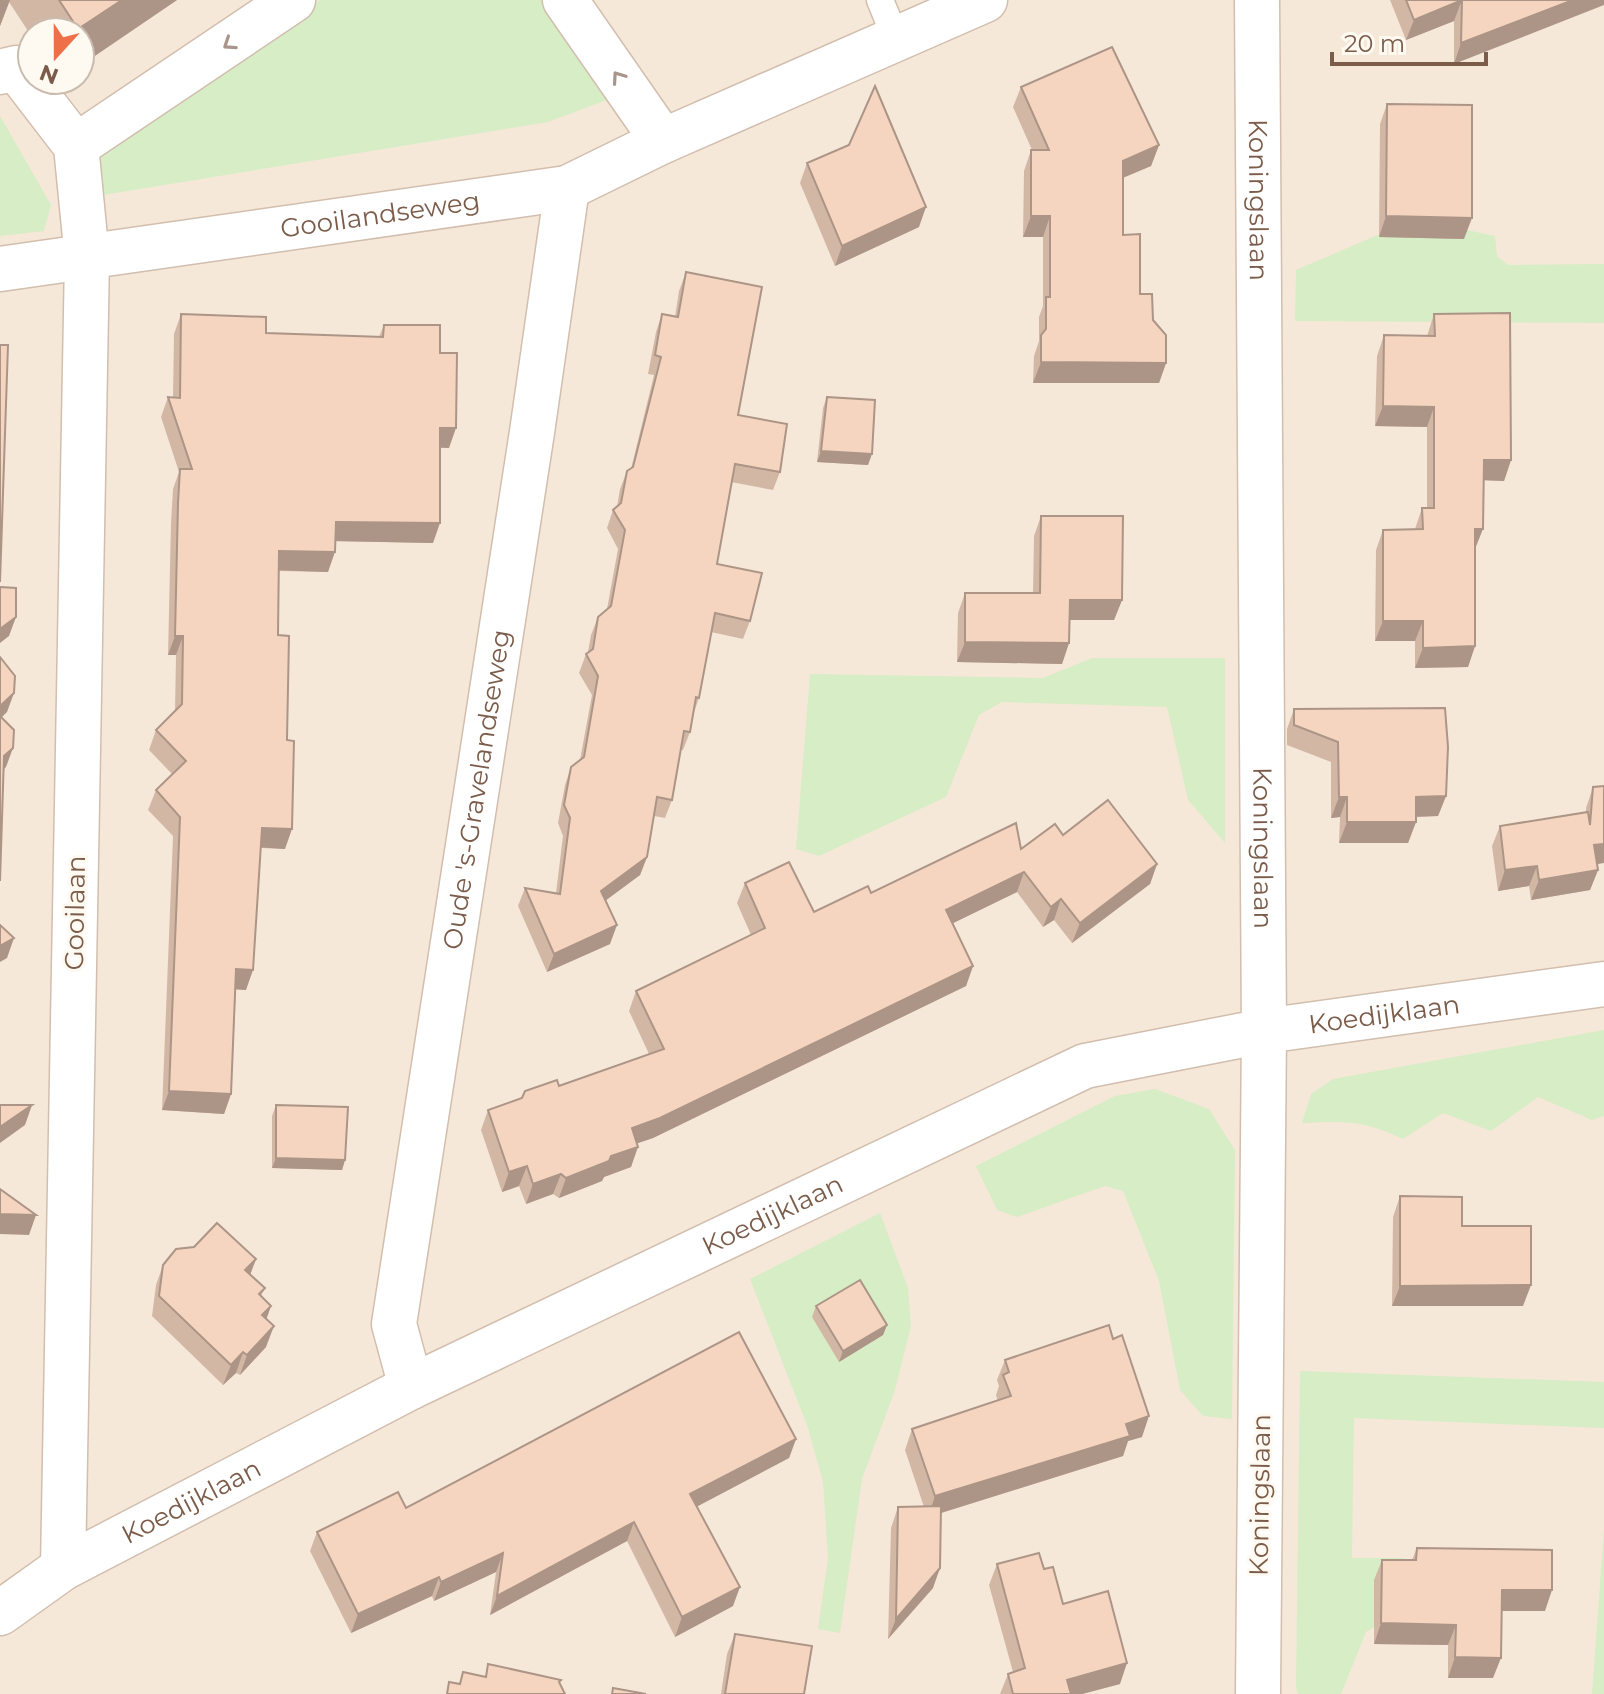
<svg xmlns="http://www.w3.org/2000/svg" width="1604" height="1694" viewBox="0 0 1604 1694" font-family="Montserrat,sans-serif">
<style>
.residential{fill:#f6e8d8;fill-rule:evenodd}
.green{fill:#d6edc6}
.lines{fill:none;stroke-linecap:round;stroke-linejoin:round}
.lane-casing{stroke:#d2beae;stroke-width:29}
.street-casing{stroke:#d2beae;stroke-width:47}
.lane{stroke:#fff;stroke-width:26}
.street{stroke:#fff;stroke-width:44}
.wall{fill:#d3b7a5}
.shaded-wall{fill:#ac9586}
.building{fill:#f5d5c0;stroke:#ac9586;stroke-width:2}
.oneway{stroke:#a99589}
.labels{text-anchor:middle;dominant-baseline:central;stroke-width:6;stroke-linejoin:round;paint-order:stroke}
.street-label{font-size:26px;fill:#7b5c4a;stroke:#fffaf1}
</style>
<rect width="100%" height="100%" fill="#fef6ea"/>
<path class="residential" d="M0,0H1604V1694H0ZM32,32H80V80H32Z"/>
<g class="green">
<path d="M320,0H542L612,98L548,122L97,196L94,154Z"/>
<path d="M0,116L51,205L44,231L0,236Z"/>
<path d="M1415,219L1495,236L1497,256L1508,265L1604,264V323L1295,321L1296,270Z"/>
<path d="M1092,658H1225V843L1188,800L1167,707L1002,702L979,715L946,797L819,856L796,849L810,674L1043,678Z"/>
<path d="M1604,1030V1116L1592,1120L1538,1097L1491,1131L1443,1113L1403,1139C1362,1120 1347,1121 1302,1123L1311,1094L1333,1079Z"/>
<path d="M1155,1089L1209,1109L1235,1150L1232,1419L1203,1416L1180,1390L1159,1281L1123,1191L1105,1186L1017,1217L997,1210L976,1166L1115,1096Z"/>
<path d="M880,1213L908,1288L911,1326L895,1390L862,1479L840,1633L818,1629L828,1558L823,1482L808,1428L750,1279Z"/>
<path d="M1300,1371L1604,1382V1428L1354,1418L1352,1558H1404L1401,1611L1366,1632L1341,1694H1298L1296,1687Z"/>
<path d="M1604,1529V1694H1592Z"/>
</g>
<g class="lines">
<g class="lane-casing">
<path id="lane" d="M880,0L896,39"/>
</g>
<g class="street-casing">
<g id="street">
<path d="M565,0L663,141"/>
<path id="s1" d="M1257,0L1264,1031L1258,1694"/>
<path d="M0,72L16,68L76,146L87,258L63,1568"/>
<path d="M76,146L293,0"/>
<path id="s2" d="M0,269L567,188L663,141L985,0"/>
<path id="s3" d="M411,1387L394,1324L532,432L567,188"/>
<path id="s4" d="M0,1613L63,1568L411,1387L1085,1066L1264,1031L1604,984"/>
</g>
</g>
<use href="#lane" class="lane"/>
<use href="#street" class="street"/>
</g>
<g class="wall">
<path d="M0,0H177L80,66V32H32V37L9,2L0,26Z"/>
<path d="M1390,0H1604L1454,64V21L1406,40Z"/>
<path d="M1021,87L1159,145L1151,166L1123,178V235L1140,294L1153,320L1166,363L1159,383H1033L1034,356L1039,341V317L1043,306V237H1023L1024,171L1031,150H1032L1013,107Z"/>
<path d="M1387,104L1464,239L1379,237L1380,124Z"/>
<path d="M807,163L919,227L835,266L800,183Z"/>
<path d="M686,272L738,415L780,472L773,490L731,482L717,564L750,621L743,639L711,632L699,698L693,715L690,732L683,750H681L672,800L665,818L654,816L647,857L640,875L605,901L610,944L547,972L518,906L525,888L556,893L563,836L558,823L565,785L571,767L580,760L592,695L579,673L586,654L588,652L591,635L598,617L607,609L618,549L607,528L613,510L617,507L620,489L627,471L631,469L654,375L648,374L656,332L662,314L675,317L679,291Z"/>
<path d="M181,314L266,333L379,337L384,325L440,353L449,448H440L433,543L335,541L328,572L279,571L278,635L285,849L261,848L246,990L236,989L231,1094L224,1114L162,1110L173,836L148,810L156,790L172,774L149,750L156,730L175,711L176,655H168L171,523L173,489L179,472L161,417L168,397H173L174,334Z"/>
<path d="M1434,314L1511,460L1504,481L1484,480L1475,549V646L1468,667L1415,668V641H1375L1376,550L1383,530L1415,529L1422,508H1427V427L1375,426L1377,356L1384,335L1427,336Z"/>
<path d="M827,397L868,465L817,462L823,408Z"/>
<path d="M1041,516L1122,600L1114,620H1069V643L1062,664L957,662L958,613L965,593H1033L1034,536Z"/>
<path d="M1294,709L1446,796L1438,816L1416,817V822L1408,843H1339L1340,817L1331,818V762L1287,745V729Z"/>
<path d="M1593,787L1598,870L1590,890L1531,900L1529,886L1498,891L1492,846L1500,826L1586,812V808Z"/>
<path d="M1063,835L1157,864L1150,884L1072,943L1054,920L1043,927L1017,892L953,923L973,966L966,986L653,1138L637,1143L631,1167L604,1177L602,1181L559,1198L553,1194L526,1204L519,1186L502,1192L481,1130L488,1110L649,1054L629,1011L636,991L751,935L737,903L745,883L814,912L871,893L1021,849Z"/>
<path d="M276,1105L345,1160L342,1170L272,1168V1116Z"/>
<path d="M1400,1196L1462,1226L1523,1306H1392L1393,1217Z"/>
<path d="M256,1259L250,1275L265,1288L261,1296L266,1319V1347L240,1375L236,1373L223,1385L152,1316L156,1285L163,1265Z"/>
<path d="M816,1306L887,1325L883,1335L839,1362L812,1317Z"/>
<path d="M1005,1360L1142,1437L1128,1441L1123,1456L941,1513L933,1588L888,1639L891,1528L898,1507H924L905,1450L912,1429L998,1401L996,1395L999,1386L997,1380Z"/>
<path d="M796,1439L789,1458L697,1506L733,1606L675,1637L627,1541L490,1615L496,1572L434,1601L432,1596L351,1633L310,1551L317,1532L406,1508Z"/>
<path d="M1417,1548L1545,1611H1501L1493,1678H1448V1645L1374,1644V1580L1382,1560H1412Z"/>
<path d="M997,1564L1044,1569L1063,1604L1120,1684L1082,1694H1000L1008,1674L1013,1672L989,1585Z"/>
<path d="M735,1634L804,1694H721L727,1654Z"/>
</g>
<g class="shaded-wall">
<path d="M0,0H10L0,26Z"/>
<path d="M122,0H177L80,66V32H77L78,29Z"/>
<path d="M1462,0L1454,21L1406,40L1414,20Z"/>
<path d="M1573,0H1604V5L1454,64L1461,43Z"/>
<path d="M1159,145L1151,166L1115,181L1123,161Z"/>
<path d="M926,207L919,227L835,266L842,246Z"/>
<path d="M1031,216H1050L1043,237H1023Z"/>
<path d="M1386,216L1472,218L1464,239L1379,237Z"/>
<path d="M1041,362L1166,363L1159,383H1033Z"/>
<path d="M1383,406L1434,407L1427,427L1375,426Z"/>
<path d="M440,428H456L449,448L433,447Z"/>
<path d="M821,451L872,454L868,465L817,462Z"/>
<path d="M1484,460H1511L1504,481L1477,480Z"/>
<path d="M336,522L440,523L433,543L329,541Z"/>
<path d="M1475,529H1483L1475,549Z"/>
<path d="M279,551L335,552L328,572L272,570Z"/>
<path d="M1070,600H1122L1114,620H1062Z"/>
<path d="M16,617L9,636L0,643V629Z"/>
<path d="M1383,621H1423L1415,641H1375Z"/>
<path d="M175,636H183L176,655H168Z"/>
<path d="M965,642L1069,643L1062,664L957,662Z"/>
<path d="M1475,646L1468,667L1415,668L1423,648Z"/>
<path d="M14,693L7,712L0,719V706Z"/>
<path d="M13,748L6,767L0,773L4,756Z"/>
<path d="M1446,796L1438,816L1409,817L1416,797Z"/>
<path d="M1339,797H1347L1340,817L1331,818Z"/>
<path d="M1347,822H1416L1408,843H1339Z"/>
<path d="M262,828L292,829L285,849L255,847Z"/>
<path d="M1604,844V863L1586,866L1594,845Z"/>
<path d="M647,857L640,875L594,909L601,891Z"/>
<path d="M1157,864L1150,884L1072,943L1080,923Z"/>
<path d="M1537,866L1529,886L1498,891L1505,870Z"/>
<path d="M1598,870L1590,890L1531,900L1539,880Z"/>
<path d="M1024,872L1017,892L939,930L946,910Z"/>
<path d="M1061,899L1054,920L1043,927L1051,907Z"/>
<path d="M617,925L610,944L547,972L554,954Z"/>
<path d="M14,938L7,958L0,962V946Z"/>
<path d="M973,966L966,986L653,1138L624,1148L632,1128Z"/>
<path d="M236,969L253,970L246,990L229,989Z"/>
<path d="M169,1091L231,1094L224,1114L162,1110Z"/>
<path d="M32,1105L25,1125L0,1143V1127Z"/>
<path d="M638,1147L631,1167L604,1177L602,1181L559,1198L566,1178L611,1156Z"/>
<path d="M276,1158L345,1160L342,1170L272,1168Z"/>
<path d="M527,1166L519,1186L502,1192L509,1172Z"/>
<path d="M561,1174L553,1194L526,1204L533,1184Z"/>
<path d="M0,1214L36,1215L29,1235L0,1234Z"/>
<path d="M256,1259L248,1280L245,1270Z"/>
<path d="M1531,1285L1523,1306H1392L1400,1286Z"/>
<path d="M271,1306L264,1326L262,1315Z"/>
<path d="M887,1325L883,1335L839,1362L843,1351Z"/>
<path d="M274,1326L266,1347L240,1375L247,1355Z"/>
<path d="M243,1352L236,1373L223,1385L231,1365Z"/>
<path d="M1149,1416L1142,1437L1128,1441L1123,1456L928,1517L935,1496Z"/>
<path d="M796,1439L789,1458L683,1514L690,1494Z"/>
<path d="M634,1522L627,1541L490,1615L497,1596Z"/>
<path d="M503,1553L496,1572L434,1601L441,1582Z"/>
<path d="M940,1568L933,1588L888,1639L896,1619Z"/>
<path d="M439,1577L432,1596L351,1633L358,1614Z"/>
<path d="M740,1587L733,1606L675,1637L682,1617Z"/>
<path d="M1502,1590H1552L1545,1611H1494Z"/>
<path d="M1381,1623L1456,1625L1448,1645L1374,1644Z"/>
<path d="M1455,1657L1501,1658L1493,1678H1448Z"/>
<path d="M1127,1663L1120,1684L1082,1694H1062L1067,1680Z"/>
</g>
<g class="building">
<path d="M59,0H122L78,29Z"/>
<path d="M1406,0H1573L1461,43L1462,0L1414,20Z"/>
<path d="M1112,47L1159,145L1123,161V235L1140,234V294H1152L1153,320L1166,335V363L1041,362V335L1046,329V297H1050V216H1031V150H1049L1021,87Z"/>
<path d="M875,86L926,207L842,246L807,163L849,145Z"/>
<path d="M1387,104L1472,105V218L1386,216Z"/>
<path d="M686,272L762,287L738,415L787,424L780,472L735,464L717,564L762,573L750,621L715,613L699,698L696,697L690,732L684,731L672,800L657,797L647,857L601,891L617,925L554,954L525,888L560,894L570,818L564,805L571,767L584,757L598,676L586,654L593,649L598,617L611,606L625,530L613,510L621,503L627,471L633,467L661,357L655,355L662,314L678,317Z"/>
<path d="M1510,313L1511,460H1484L1483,529H1475V646L1423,648V621H1383V530L1423,529L1422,508H1434V407L1383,406L1384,335L1435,336L1434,314Z"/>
<path d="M181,314L266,317V333L383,337L384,325H440V353H457L456,428H440V523L336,522L335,552L279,551L278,635L289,636L287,740L294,741L292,829L262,828L253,970L236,969L231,1094L169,1091L180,817L156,790L186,761L156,730L182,704L183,636H175L178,503L180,469H192L168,397L180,398Z"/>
<path d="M0,345H8L0,582Z"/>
<path d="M827,397L875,400L872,454L821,451Z"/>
<path d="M1041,516H1123L1122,600H1070L1069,643L965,642V593H1040Z"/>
<path d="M0,587L16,588V617L0,629Z"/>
<path d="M0,657L15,676L14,693L0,706Z"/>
<path d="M1445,708L1448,747L1446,796L1416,797V822H1347V797H1339L1338,742L1294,725V709Z"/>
<path d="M0,716L14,730L13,748L4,756L0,881Z"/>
<path d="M1604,786V844L1594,845L1598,870L1539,880L1537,866L1505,870L1500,826L1588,812L1590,825L1593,787Z"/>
<path d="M1108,800L1157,864L1080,923L1061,899L1051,907L1024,872L946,910L973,966L660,1118L632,1128L638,1147L611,1156L609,1161L566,1178L561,1174L533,1184L527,1166L509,1172L488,1110L522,1098L525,1091L557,1080L559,1086L664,1049L636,991L765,928L745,883L789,862L814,912L868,886L871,893L1016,823L1021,849L1055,824L1063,835Z"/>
<path d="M0,925L14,938L0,946Z"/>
<path d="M0,1105H32L0,1127Z"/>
<path d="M276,1105L348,1107L345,1160L276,1158Z"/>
<path d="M0,1189L36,1215L0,1214Z"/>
<path d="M1400,1196L1462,1197V1226H1531V1285L1400,1286Z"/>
<path d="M217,1223L256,1259L245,1270L265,1288L259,1294L271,1306L262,1315L274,1326L247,1355L243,1352L231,1365L159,1296L163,1265L176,1249L194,1247Z"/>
<path d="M860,1280L887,1325L843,1351L816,1306Z"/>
<path d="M1109,1325L1113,1339L1122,1335L1149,1416L1126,1424L1130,1436L935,1496L912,1429L1011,1396L1003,1375L1009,1372L1005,1360Z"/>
<path d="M739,1332L796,1439L690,1494L740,1587L682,1617L634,1522L497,1596L503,1553L441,1582L439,1577L358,1614L317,1532L398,1492L406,1508Z"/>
<path d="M941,1506L940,1568L896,1619L898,1507Z"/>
<path d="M1417,1548L1552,1550V1590H1502L1501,1658L1455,1657L1456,1625L1381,1623L1382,1560H1416Z"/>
<path d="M1039,1553L1044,1569L1053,1567L1063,1604L1108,1591L1127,1663L1067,1680L1071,1694H1013L1008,1674L1025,1668L997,1564Z"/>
<path d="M735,1634L812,1646L804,1694H725Z"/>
<path d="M488,1664L561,1680L559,1682L565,1694H447L449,1682L460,1684L463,1672L486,1677Z"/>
<path d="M613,1688L646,1694H612Z"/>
</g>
<defs><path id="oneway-chevron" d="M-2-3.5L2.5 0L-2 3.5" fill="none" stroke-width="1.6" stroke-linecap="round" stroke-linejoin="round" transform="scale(2)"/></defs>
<g class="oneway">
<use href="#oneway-chevron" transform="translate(229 44) rotate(146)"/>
<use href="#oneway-chevron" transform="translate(618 77) rotate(-125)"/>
</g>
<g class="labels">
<g class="street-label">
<text stroke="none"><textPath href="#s1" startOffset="200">Koningslaan</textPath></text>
<text stroke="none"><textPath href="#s2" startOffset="384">Gooilandseweg</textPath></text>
<text stroke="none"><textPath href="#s3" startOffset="606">Oude 's-Gravelandseweg</textPath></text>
<text stroke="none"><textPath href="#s1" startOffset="848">Koningslaan</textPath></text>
<text transform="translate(75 913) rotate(-89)">Gooilaan</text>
<text stroke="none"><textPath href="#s4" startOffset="1520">Koedijklaan</textPath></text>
<text stroke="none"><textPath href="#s4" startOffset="870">Koedijklaan</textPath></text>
<text transform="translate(1260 1495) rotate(-89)">Koningslaan</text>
<text stroke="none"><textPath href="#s4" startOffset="222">Koedijklaan</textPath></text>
</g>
</g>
<g transform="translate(56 56) rotate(201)"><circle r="38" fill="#fffaf1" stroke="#cabbae" stroke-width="2"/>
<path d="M0-6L14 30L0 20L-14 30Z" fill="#ed7049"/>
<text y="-12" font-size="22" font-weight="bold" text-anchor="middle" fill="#7b5c4a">N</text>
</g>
<path d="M1332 52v12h154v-12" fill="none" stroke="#7b5c4a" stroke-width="4"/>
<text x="1344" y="52" font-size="24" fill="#7b5c4a" stroke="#fffaf1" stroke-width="6" paint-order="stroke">20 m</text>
</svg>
